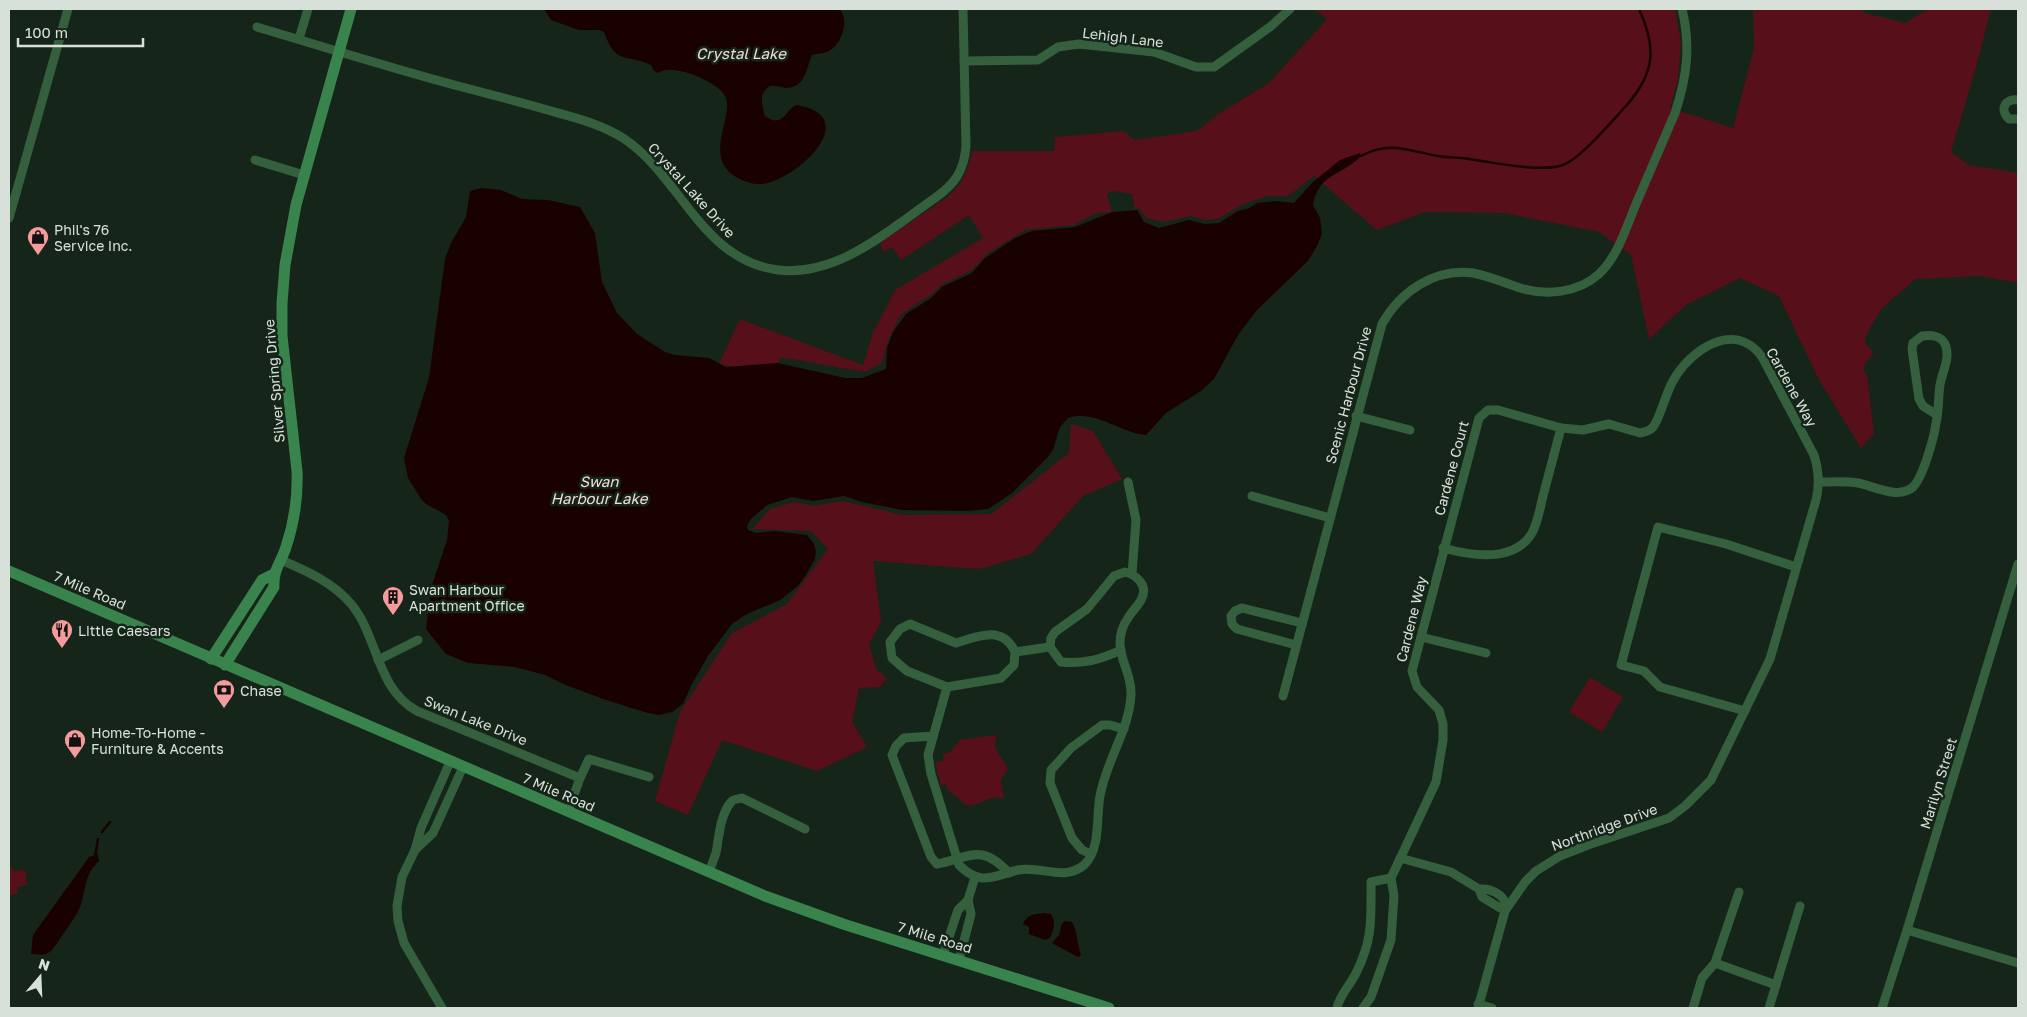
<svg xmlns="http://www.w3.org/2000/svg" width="2027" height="1017" viewBox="0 0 2027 1017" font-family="'Golos Text',sans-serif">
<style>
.green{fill:#570f19}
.water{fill:#190001}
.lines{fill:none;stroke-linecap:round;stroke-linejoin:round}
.stream{stroke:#190001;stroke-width:2.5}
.street{stroke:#34603d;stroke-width:9}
.secondary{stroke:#39834c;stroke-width:11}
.labels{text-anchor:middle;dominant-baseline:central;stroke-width:5;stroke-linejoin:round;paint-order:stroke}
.street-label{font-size:14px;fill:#d8e1d9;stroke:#162519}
.poi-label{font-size:14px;fill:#d8e1d9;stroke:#162519;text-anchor:start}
.water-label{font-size:15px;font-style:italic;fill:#f4dbdb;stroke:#162519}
</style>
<rect width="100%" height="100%" fill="#162519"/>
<g class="green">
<path d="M1314,9H1675L1681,42L1678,80L1670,108L1733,128L1754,48L1753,9H1861L1865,13L1905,23L1928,9H1991L1976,67L1951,152L1969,165L2018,173V283L1982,276L1915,279L1881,309L1865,337L1866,345L1874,352L1863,367L1867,376L1874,433L1861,448L1819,380L1779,296L1740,278L1686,305L1649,339L1631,255L1599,232L1504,213L1424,212L1377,230L1314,176L1288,196H1268L1243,204L1218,219L1204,220L1191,216L1164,222L1146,218L1139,208L1135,210L1132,194L1114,191L1108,193L1107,195L1112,212L1097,213L1074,225L1025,230L987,254L972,270L941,285L931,295L920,301L900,316L888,340L882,363L865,372L781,357L778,363L735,367L719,364L740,319L863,365L873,333L895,290L983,238L969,215L901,260L892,247L884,252L880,245L884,240L946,198C962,184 968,171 972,151H1054L1055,137L1123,131L1135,140L1197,131L1217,115L1269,83L1327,19Z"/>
<path d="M1071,424L1093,431L1122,479L1083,496L1031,554L979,569L873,561L881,622L869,644L876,669L887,678L880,687L859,688L852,722L867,747L817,771L722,740L688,815L655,801L680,712L732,633L787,604L828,549L811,531L752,529L770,509L795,502L813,506L843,501L903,515L991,514L1069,453Z"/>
<path d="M1590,677L1623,697L1602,732L1569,712Z"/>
<path d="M996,735L995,748L1008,769L1001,780L1004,799C988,794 981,807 966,805L947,789L946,784L941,786L935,762L943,761V754L950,752L960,740Z"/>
<path d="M12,867L13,871L25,870L27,885L17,887L18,894L10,895L9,868Z"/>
</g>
<g class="water">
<path d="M544,9H839C850,18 842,42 832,49C826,54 819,53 812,55C806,68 806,88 786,88C781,88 776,85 770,86C758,94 762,103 765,116C783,129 784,111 796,105C865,116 797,180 762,184C755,185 746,182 740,179C699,159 736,116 725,96C718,82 672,62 658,73L654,71L651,65C625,53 616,66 604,32L599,30H579L551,20Z"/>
<path d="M1360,153L1361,156C1344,175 1318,173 1313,205L1320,218L1322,234L1317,246L1308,261L1257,310L1238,335L1214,379L1201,391L1166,413L1146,435C1120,433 1095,409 1068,418L1060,427L1053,450L1047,458L1012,493L988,509L967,511L902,510L862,502L844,496L813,501L792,497L767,505L751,519L747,526L748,530L756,533L775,531L807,535L814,544L816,552L815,559L806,575L798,586L780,600L745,615L732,624L708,656L692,684L683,704L672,712L659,715L648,713L606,700L563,684L545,675L515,667L468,663L446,654L426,629L431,588L447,540L449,521L446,515L426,504L421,499L408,478L404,458L429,378L445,259L451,243L466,217L470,191L481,188L501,190L522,199L548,200L580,207L595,233L602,282L617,313L637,334L665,352L675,355L709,358L726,367L778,363L845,378H862L886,369L887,348L893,332L906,314L931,298L942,287L972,273L985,258L1015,238L1032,231L1075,227L1112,212L1137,210L1144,222L1159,228L1189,220L1205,224L1219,223L1238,211L1249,208L1257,203L1277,201L1294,203L1313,182L1340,160Z"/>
<path d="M98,854L99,861C83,876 87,888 80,907C75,919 66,929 59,940C50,954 48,956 31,954L33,935L89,857Z"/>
<path d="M1043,913L1051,914C1056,923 1054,929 1050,938L1045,940L1029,934V927L1023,924C1026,915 1035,914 1043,913Z"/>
<path d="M1065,921L1072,922C1078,933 1077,944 1081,955L1078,957L1052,943L1059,935L1062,923Z"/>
</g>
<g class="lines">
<g class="stream">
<path d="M1361,156C1389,140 1410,151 1438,156C1448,158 1459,157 1469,159C1492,162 1541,173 1563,165C1580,159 1613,120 1626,106C1655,73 1657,48 1639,9"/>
<path d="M102,832L110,822"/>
<path d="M95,857L98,839"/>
</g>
<g class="street">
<path d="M257,27C324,47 390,68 458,86C489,94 520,102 551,111C576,118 601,124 623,138C681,176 701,260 778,270C838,277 889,230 935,198C955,184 964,171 966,146L963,9"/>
<path d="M299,39L308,9"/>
<path d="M964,61L1038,60L1058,47L1079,44L1154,52L1196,67H1214L1270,27L1290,9"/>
<path d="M2018,100C2005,98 1999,110 2009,119H2018"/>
<path d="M255,160L304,175"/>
<path d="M9,218L68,9"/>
<path d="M1356,416L1410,430"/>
<path d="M1128,482L1136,520L1132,574"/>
<path d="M1820,482C1832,482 1846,481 1858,483C1874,486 1898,500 1913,487C1923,477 1934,438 1936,423C1939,411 1938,398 1940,385C1942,372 1951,358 1945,344C1940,335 1931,335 1922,336L1913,343L1912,349L1919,399L1923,406L1937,415"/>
<path d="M1252,496L1330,518"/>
<path d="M1443,548C1472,556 1514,563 1532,533C1538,522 1540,508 1543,496C1549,473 1555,451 1561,428"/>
<path d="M281,560C307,571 334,583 352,605C379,639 376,688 417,711L580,778L568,812"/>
<path d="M1421,637L1486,653"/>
<path d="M1296,645L1237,629L1232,624L1231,616L1235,611L1242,608L1302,623"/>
<path d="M1050,647L1061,662C1083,664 1100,660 1121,650"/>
<path d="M378,660L418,640"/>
<path d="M947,687L928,755L931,774L959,865C981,887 993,876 1018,870C1040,865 1064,882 1084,865C1101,850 1096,816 1100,796C1106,761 1129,731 1131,695C1132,675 1120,661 1120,643C1120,634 1123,625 1128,618C1132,611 1138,606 1141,600C1149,586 1137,575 1125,572L1114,576L1087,609L1055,632L1051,638L1050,647"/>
<path d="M947,687L907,671L892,658L890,642L900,629L910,624L956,643C978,636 1003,625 1015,652L1050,647"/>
<path d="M947,687L1001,678L1014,665L1015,652"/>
<path d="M1283,696L1382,324C1400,292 1434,268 1473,273C1489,276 1505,283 1520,288C1546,296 1578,293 1599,274C1618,256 1626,228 1636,204C1649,173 1662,143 1675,113C1687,77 1691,46 1682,9"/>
<path d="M1745,711L1660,687L1644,671L1621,665L1658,527L1726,544L1796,567"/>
<path d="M933,736L904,738L896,746L892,755L931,857L937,864C971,857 981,843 1009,873"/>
<path d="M580,778L589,759L649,777"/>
<path d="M415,850L433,833L463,767"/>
<path d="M1091,854L1082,850L1072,838L1050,783L1051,770L1071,748L1102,725H1110L1124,729"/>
<path d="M1400,858L1451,872L1479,889L1482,897L1500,908L1507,906C1503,894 1491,888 1479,889"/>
<path d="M709,872C711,866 714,859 716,853C719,837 720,815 731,802C733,799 738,799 742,798L805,829"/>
<path d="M1907,930L2018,963"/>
<path d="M943,955L958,910L968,900L975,877"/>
<path d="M959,960L971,914L968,900"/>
<path d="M1715,963L1776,985"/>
<path d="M1478,1004L1492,1008"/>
<path d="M442,1008L404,943L398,921L397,906L402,877L415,850L421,828L450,762"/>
<path d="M1337,1008C1339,996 1352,983 1357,971C1373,939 1371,917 1371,882L1391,878"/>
<path d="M1363,1008L1371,997L1391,940L1394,896L1391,878L1436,782L1443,740V724L1439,710L1417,687L1412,671L1479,418L1488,410H1498L1561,428L1583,430L1609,424L1640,433C1645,432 1650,431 1653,427C1660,419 1666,392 1673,381C1690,350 1735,319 1762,357L1814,455C1819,471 1820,484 1816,500L1770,659L1711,780L1685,806L1669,818L1588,845L1560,856L1536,871L1525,882L1505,911L1478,1008"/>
<path d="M1693,1008L1702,978L1715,963L1739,892"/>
<path d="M1769,1008L1800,906"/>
<path d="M1882,1008L1907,930L2018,564"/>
</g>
<g class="secondary">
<path d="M9,571L765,896L843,924L1109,1008"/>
<path d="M211,659L262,580L274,574"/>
<path d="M225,665L274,587C273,569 281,563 286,547C294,523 298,496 297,471L282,336V303L285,265L296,205L351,9"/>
</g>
</g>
<defs>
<g id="shop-pin" transform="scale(1.125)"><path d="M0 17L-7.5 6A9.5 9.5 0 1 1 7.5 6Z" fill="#f59b9c" stroke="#162519"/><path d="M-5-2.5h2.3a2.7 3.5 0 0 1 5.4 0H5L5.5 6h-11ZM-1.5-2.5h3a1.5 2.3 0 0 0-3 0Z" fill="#111"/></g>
<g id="building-pin" transform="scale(1.125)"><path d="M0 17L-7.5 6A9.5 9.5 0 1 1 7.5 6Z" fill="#f59b9c" stroke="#162519"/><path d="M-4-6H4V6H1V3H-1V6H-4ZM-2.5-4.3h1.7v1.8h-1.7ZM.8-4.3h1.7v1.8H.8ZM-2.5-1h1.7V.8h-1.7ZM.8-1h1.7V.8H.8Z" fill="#111"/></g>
<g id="restaurant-pin" transform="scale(1.125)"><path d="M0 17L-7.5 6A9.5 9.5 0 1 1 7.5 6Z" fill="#f59b9c" stroke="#162519"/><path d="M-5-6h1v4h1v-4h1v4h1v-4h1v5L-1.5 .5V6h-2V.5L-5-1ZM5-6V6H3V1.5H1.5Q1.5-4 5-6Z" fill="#111"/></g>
<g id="bank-pin" transform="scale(1.125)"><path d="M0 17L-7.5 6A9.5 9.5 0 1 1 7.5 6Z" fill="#f59b9c" stroke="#162519"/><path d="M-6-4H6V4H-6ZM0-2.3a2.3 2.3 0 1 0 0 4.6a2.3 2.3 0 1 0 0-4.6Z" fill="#111"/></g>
</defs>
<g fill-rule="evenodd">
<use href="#shop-pin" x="38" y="237"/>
<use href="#building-pin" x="393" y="597"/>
<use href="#restaurant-pin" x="62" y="630"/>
<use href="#bank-pin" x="224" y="690"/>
<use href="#shop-pin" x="75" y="740"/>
</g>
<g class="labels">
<g class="street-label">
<text transform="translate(1123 37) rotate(7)">Lehigh Lane</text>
<text transform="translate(692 190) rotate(48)">Crystal Lake Drive</text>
<text transform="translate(274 381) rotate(-95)">Silver Spring Drive</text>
<text transform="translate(1792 387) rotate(61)">Cardene Way</text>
<text transform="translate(1348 395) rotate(-75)">Scenic Harbour Drive</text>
<text transform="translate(1451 468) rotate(-75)">Cardene Court</text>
<text transform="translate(90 590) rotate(23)">7 Mile Road</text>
<text transform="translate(1411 619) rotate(-76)">Cardene Way</text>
<text transform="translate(476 720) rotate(22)">Swan Lake Drive</text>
<text transform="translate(1938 783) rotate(-73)">Marilyn Street</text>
<text transform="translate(559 792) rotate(23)">7 Mile Road</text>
<text transform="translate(1604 827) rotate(-20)">Northridge Drive</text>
<text transform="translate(935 937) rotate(17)">7 Mile Road</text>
</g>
<g class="poi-label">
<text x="54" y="229">Phil's 76<tspan x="54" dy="16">Service Inc.</tspan></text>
<text x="409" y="589">Swan Harbour<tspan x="409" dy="16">Apartment Office</tspan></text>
<text x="78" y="630">Little Caesars</text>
<text x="240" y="690">Chase</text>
<text x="91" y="732">Home-To-Home -<tspan x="91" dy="16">Furniture &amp; Accents</tspan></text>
</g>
<g class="water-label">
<text x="741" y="53">Crystal Lake</text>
<text x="599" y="481">Swan<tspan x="599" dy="17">Harbour Lake</tspan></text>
</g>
</g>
<rect width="2027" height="1017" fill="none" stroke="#d8e1d9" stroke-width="20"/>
<g transform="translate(40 977) rotate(19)" stroke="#162519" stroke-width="4" paint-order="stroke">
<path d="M0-4L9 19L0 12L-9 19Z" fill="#d8e1d9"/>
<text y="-8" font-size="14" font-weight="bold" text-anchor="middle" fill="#d8e1d9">N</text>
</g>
<path d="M18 38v8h125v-8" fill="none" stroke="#d8e1d9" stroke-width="2.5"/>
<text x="25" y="38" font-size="15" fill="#d8e1d9" stroke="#162519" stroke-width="4" paint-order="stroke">100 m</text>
</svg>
